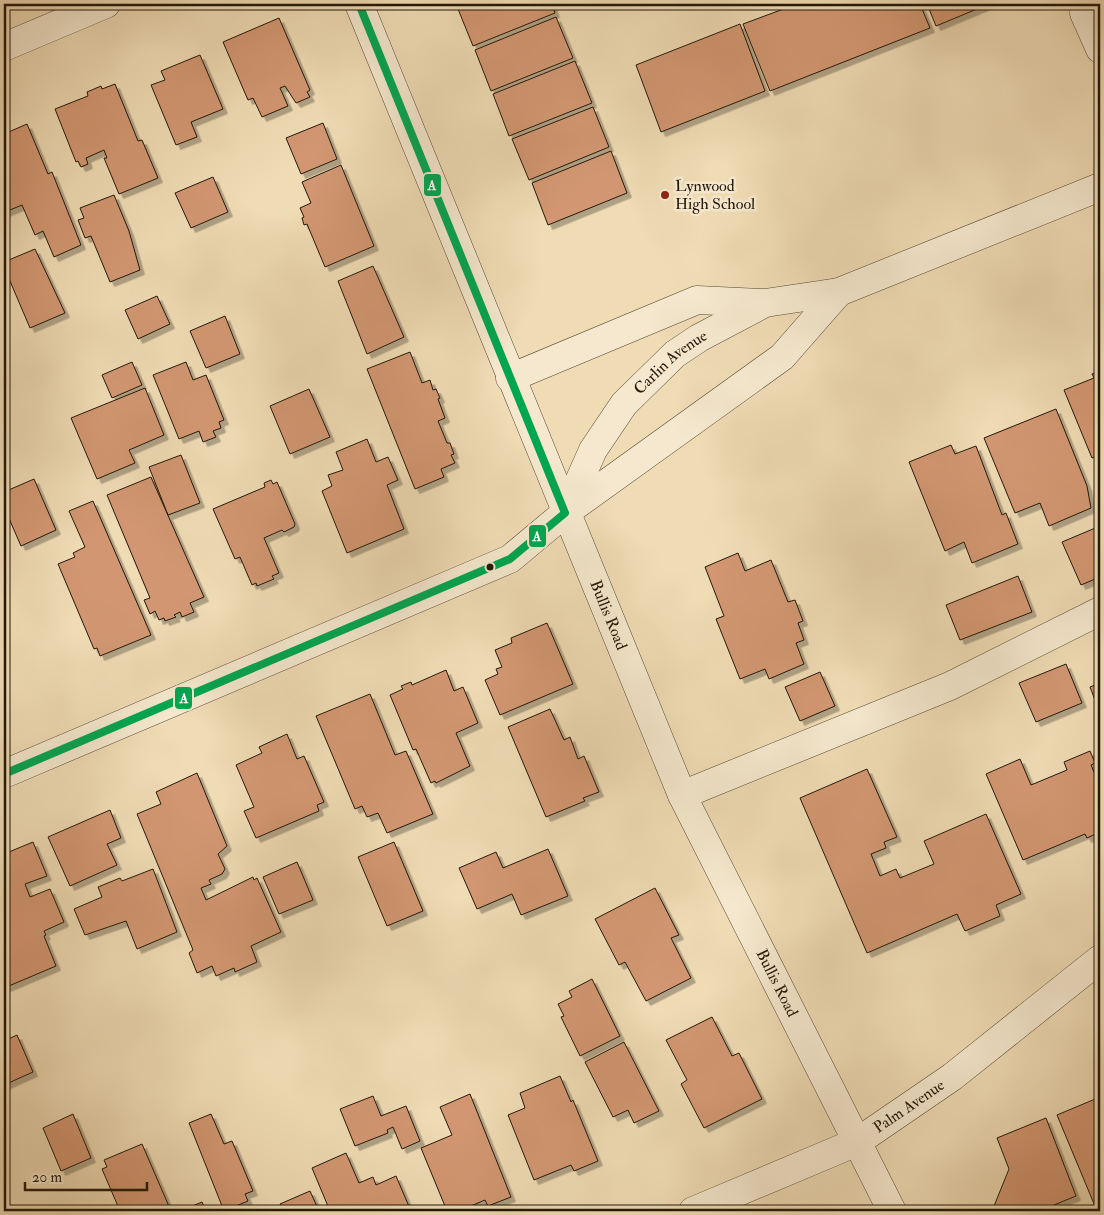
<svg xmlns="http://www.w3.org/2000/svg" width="1104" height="1215" viewBox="0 0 1104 1215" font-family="'IM FELL Double Pica',serif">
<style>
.building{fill:#d29772;stroke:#231807;filter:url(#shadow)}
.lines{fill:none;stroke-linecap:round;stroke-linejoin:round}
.minor-casing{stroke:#564932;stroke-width:29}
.minor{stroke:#f5e8ce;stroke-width:28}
.bus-1-casing{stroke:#f5e8ce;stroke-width:11}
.bus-1{stroke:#00a651;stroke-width:8}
.poi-dot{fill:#8f2418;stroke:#f5e8ce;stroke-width:2}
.bus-dot{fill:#231807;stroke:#f5e8ce;stroke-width:2}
.labels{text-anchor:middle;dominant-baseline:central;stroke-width:5;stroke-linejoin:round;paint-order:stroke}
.poi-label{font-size:16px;fill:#231807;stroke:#f5e8ce;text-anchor:start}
.street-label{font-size:16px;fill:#231807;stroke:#f5e8ce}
.line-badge{stroke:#f5e8ce;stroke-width:2}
.badge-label{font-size:14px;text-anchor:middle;font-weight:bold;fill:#fff}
</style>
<defs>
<filter id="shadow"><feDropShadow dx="4.5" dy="4.5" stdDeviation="0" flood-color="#0004"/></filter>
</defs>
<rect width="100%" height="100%" fill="#efdbb4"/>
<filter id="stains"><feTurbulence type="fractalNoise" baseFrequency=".004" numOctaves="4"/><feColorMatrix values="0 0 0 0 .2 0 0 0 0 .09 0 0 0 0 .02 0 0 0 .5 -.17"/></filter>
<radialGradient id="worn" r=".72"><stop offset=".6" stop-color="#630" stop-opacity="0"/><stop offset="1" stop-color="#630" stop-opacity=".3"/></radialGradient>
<g class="building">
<path d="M456,4H552L555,13L473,46Z"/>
<path d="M797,4H920L930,28L770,91L743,24Z"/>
<path d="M927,4H989L936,26Z"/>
<path d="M556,17L573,58L491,91L475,50Z"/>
<path d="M279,18L310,90L307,92L310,97L296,103L285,86L280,88L288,106L262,117L253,98L248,100L223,42Z"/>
<path d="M740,24L765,91L661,132L636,65Z"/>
<path d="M200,55L223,109L191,122L197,137L176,145L151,85L165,80L161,71Z"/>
<path d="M575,61L592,103L509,136L493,94Z"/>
<path d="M115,84L138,141L142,140L158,178L119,194L104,158H107L104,150L86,158L88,164L81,167L78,161L76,162L55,109L88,96L87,92L101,86L102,89Z"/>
<path d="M593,107L609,147L529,180L512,139Z"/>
<path d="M323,123L337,159L301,174L286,138Z"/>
<path d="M27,124L48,174L52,172L81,245L54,257L43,231L35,235L22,205L5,212L4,210V134Z"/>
<path d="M611,151L627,193L548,225L532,183Z"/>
<path d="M341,165L374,246L325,267L307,224L304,225L302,218L304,217L300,208L311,203L302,182Z"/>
<path d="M213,177L228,212L191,228L175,193Z"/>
<path d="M114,195L129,231L140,270L110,282L91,236L85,238L78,220L84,218L80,208Z"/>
<path d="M35,249L65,313L30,328L4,267V262Z"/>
<path d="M373,266L404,337L367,354L338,281Z"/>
<path d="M157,296L170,324L138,339L125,310Z"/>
<path d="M225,316L240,354L206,368L190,331Z"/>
<path d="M410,352L422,383L430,380L433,390L436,389L440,398L438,399L445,418L438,421L447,443H450L454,454L451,455L455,463L441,469L444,477L415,489L367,369Z"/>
<path d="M132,362L142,385L112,398L102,375Z"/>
<path d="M186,362L193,380L206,375L224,420L219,422L221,428L213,431L216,437L203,442L199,431L179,439L153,375Z"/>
<path d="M1100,371V454L1092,458L1064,390L1094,378L1092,374Z"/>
<path d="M145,388L164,435L129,450L135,463L97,479L71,418Z"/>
<path d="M309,389L330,437L290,454L270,406Z"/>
<path d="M1056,409L1087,486L1091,508L1049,526L1040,503L1015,513L984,438Z"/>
<path d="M367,439L376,462L388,457L398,480L387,485L404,529L347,553L322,491L332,486L328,475L343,470L336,452Z"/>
<path d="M951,445L955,454L976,446L1002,515L1006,513L1018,544L972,563L964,542L945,551L909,462Z"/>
<path d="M181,455L200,503L168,515L149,467Z"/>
<path d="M151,477L204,597L190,603L194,612L182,617L180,612L174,615L176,617L165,621L164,618L159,620L155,611L150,614L144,600L150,598L107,495Z"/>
<path d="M34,479L56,530L21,546L4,507V492Z"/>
<path d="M271,480L273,484L277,482L295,524L294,527L284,532L282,530L264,538L279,573L272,576L274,579L257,586L256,583L252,585L240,557L235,559L213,509L265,487L264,483Z"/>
<path d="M93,501L151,635L100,656L97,648L94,649L58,564L75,557L73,553L85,547L69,511Z"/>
<path d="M1100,526V577L1081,585L1062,542Z"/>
<path d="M738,553L745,571L771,560L788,602L795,600L803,621L798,623L804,640L796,643L804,664L769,679L765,669L740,679L716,619L724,616L705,567Z"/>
<path d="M1018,576L1032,612L960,640L946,605Z"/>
<path d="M547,623L573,684L500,715L485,680L498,674L496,669L502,667L495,650L512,643L511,638Z"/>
<path d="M1066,664L1082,703L1036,722L1019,683Z"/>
<path d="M446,670L454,691L463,687L478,723L456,733L470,766L436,783L435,781L431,783L416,749L413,750L390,695L403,689L401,686L411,682L412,685Z"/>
<path d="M820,672L835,706L800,721L785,687Z"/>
<path d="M1100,683V713L1090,687Z"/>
<path d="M370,694L395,755L406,751L433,814L387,833L378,813L367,817L362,806L355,809L316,716Z"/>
<path d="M550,709L564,740L570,737L578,759L584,756L599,792L583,798L585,801L546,817L508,727Z"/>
<path d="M287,734L297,759L304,756L324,802L317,805L319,811L256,838L244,811L254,807L236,765L262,753L259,747Z"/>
<path d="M1090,751L1095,763L1091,765L1100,786V832L1087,838L1085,834L1023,860L986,774L1020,759L1031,785L1067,770L1064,762Z"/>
<path d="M867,769L897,837L884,842L886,848L871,854L880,876L896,869L900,878L934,864L924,841L986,814L1021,894L996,905L1000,916L965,931L957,914L867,953L800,798Z"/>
<path d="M197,773L227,846L218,854L225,869L222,874L209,880L211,884L201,888L206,900L253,877L254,880L257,878L281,932L251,946L257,962L235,972L234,968L216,976L212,966L197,973L189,953L193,950L137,814L161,804L156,792Z"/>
<path d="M110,810L121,838L107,844L117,865L70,886L48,837Z"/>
<path d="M33,842L47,876L25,884L30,897L50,889L64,922L44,931L46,935L44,936L56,966L4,988V885L7,884L4,877V854Z"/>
<path d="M394,842L423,911L387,926L358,857Z"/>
<path d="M548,849L568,896L521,915L512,894L477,909L459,868L496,852L503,868Z"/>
<path d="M297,862L313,900L279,914L263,877Z"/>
<path d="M153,869L177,932L137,949L126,921L85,935L74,909L102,897L98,887L120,878L122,881Z"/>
<path d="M655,888L679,935L671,938L691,978L646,1001L625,962L619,965L595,919Z"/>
<path d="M592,979L620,1036L580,1056L561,1017L564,1016L558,1004L572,997L569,991Z"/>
<path d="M712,1017L732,1056L739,1053L762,1099L704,1128L681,1084L687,1080L666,1040Z"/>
<path d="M17,1035L33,1072L4,1085V1041Z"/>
<path d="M624,1042L659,1111L634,1123L628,1110L613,1117L585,1062Z"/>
<path d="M560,1076L571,1102L573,1100L598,1161L574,1171L571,1165L534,1180L508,1115L525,1108L520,1093Z"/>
<path d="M470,1094L511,1197L488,1206L485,1200L459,1211H447L421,1148L452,1135L440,1107Z"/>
<path d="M373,1096L381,1116L406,1106L420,1141L402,1149L393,1127L387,1130L388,1133L355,1146L340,1109Z"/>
<path d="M1100,1097V1211H1097L1057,1115Z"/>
<path d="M73,1114L91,1158L61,1171L43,1128Z"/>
<path d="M211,1114L224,1144L232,1141L253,1191L245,1194L248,1201L224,1211L189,1123Z"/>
<path d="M1046,1118L1076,1196L1054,1205L1051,1211H992L1009,1169L997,1138Z"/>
<path d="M142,1144L171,1211H120L102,1169L107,1167L104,1160Z"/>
<path d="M346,1153L359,1183L373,1177L376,1185L396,1176L411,1211H330L312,1168Z"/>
<path d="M310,1191L319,1211H283L280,1204Z"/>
<path d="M202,1202L206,1211H180Z"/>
</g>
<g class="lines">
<g class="minor-casing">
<g id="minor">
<path id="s1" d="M359,4L682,795L892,1211"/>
<path d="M1084,13L1100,49"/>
<path d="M4,47L106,4"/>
<path d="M510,378L697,300L761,303"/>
<path id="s2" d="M566,511L593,450L624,404L675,354L699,338L765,303L839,292L1100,187"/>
<path d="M4,774L510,559L565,513L782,357L839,292"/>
<path d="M682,795L950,686L1100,611"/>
<path id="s3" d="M693,1211L857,1142L952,1077L1100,959"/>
</g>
</g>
<use href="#minor" class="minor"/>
<g class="bus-1-casing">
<path id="bus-1" d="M4,774L510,559L565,513L359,4"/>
</g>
<use href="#bus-1" class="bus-1"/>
</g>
<circle class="poi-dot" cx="665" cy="195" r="5"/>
<circle class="bus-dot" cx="490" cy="567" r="4.5"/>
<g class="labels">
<g class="poi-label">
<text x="675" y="186">Lynwood<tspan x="675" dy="18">High School</tspan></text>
</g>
<g class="street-label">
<text stroke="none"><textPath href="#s2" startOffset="185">Carlin Avenue</textPath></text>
<text stroke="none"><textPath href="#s1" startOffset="660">Bullis Road</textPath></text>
<text stroke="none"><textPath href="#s1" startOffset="1065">Bullis Road</textPath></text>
<text stroke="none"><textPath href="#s3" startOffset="241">Palm Avenue</textPath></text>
</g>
</g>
<g class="line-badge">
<rect x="423" y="173" width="19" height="24" rx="5" fill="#00a651"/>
<rect x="528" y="524" width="19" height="24" rx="5" fill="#00a651"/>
<rect x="174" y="686" width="19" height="24" rx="5" fill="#00a651"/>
</g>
<g class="badge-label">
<text x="432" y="190">A</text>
<text x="537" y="541">A</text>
<text x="184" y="703">A</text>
</g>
<rect width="1104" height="1215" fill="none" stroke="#efdbb4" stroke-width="20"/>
<rect x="5" y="5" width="1094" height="1205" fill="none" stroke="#231807" stroke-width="2.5"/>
<rect x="10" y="10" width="1084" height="1195" fill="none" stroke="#231807"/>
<path d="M25 1182v8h122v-8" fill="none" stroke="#231807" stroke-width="2.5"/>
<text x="32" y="1182" font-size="15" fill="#231807" stroke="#f5e8ce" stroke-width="4" paint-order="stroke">20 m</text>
<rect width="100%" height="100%" filter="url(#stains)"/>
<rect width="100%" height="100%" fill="url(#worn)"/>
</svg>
